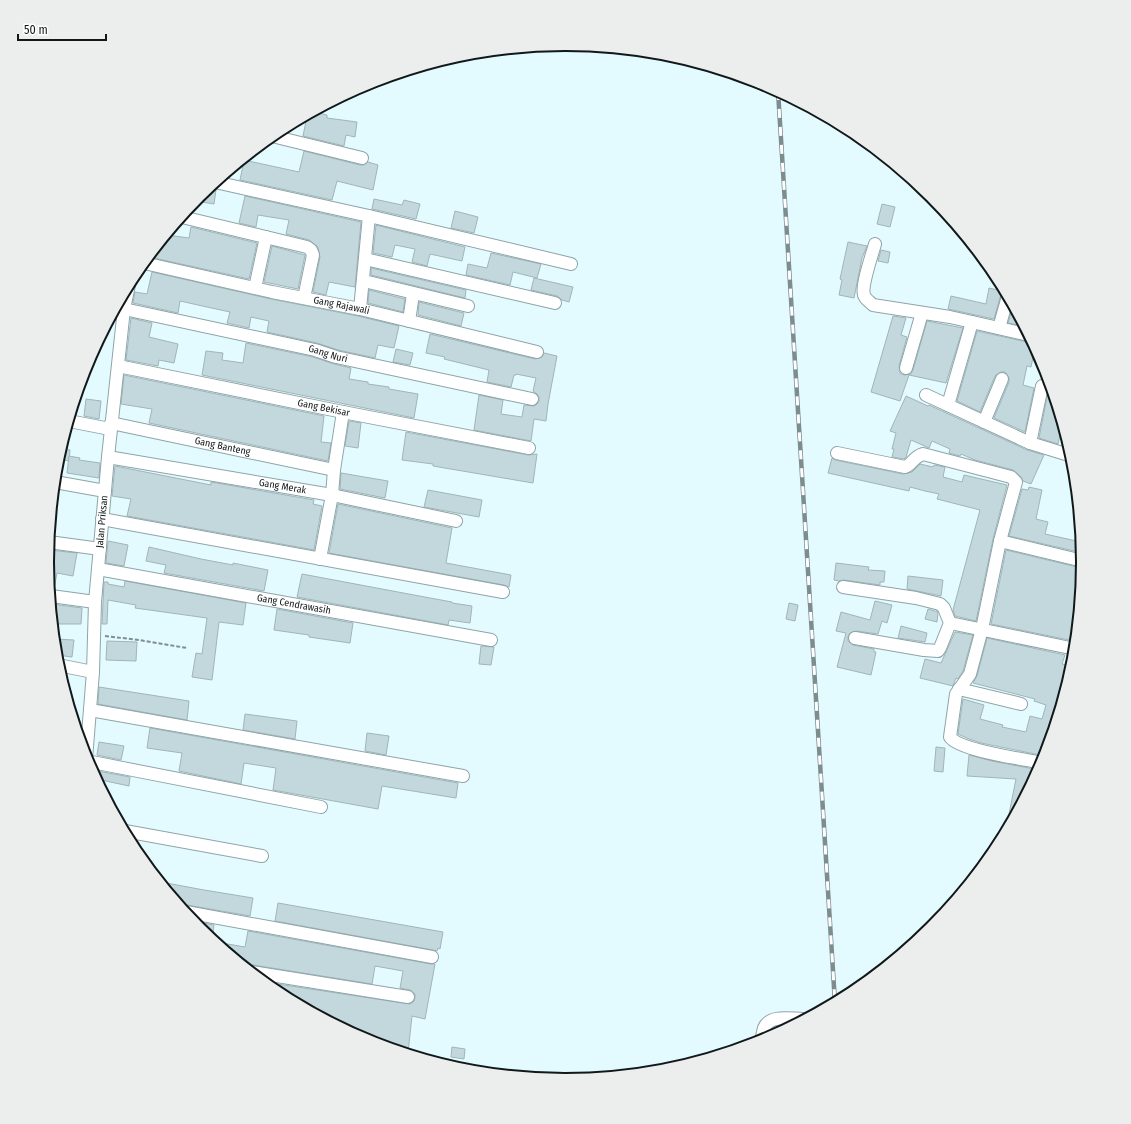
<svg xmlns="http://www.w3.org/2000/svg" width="1131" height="1124" viewBox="0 0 1131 1124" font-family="'Fira Sans Condensed',sans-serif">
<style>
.building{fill:#c3d8dc;stroke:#a0b5b9}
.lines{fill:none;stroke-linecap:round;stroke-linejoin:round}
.minor-casing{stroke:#8fa4a8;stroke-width:14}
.path{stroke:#7f8e91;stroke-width:2;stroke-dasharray:4 2;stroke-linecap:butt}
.minor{stroke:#fff;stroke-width:12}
.rail-casing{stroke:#7d8c8f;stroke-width:4.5}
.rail{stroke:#fff;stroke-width:3;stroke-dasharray:9;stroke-linecap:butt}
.labels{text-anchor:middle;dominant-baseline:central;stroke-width:4;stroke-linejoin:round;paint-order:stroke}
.street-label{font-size:10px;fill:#11181a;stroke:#fff}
.rim{fill:none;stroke:#11181a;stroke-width:2}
</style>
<rect width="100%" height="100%" fill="#e3fafe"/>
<g class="building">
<path d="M314,112L327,115V118L357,122L355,137L346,135L344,146L303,136L307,116Z"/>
<path d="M304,151L360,165H364L368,162L378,165L373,190L337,181L332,200L240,180L244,160L299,172Z"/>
<path d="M210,187L216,190L214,204L195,201Z"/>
<path d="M245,196L361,222L355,287L329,282L326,295L313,292L320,257L318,247L309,240L286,234L289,220L258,215L256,227L239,223Z"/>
<path d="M374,199L402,205L404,200L420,204L416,219L372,209Z"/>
<path d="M882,204L895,207L890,227L877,224Z"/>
<path d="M455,211L478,217L474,233L451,228Z"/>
<path d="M376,225L465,247L462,261L430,254L427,266L412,262L415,249L395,245L392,257L373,253Z"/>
<path d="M191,227L257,243L249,279L149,257L167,235L189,238Z"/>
<path d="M848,242L867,246L862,258L854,298L839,295L842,280L840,279Z"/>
<path d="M272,246L305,255L298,289L264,282Z"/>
<path d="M881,250L890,252L888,263L878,261Z"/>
<path d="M491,253L541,264L537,278L513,272L510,285L466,275L468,264L487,268Z"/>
<path d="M371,268L466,290L465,298L371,275Z"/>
<path d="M152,272L271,299L358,316L399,326L394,348L378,345L375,358L338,350L317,343L267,332L269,321L251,317L249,328L227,323L230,312L207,307L180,301L178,313L133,303L135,292L147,294Z"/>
<path d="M534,278L573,287L569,302L562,300L557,296L531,290Z"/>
<path d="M989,288L1002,291L994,319L948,309L951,296L986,304Z"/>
<path d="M369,290L405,299L403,312L368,303Z"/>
<path d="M419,302L464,313L461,326L418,315Z"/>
<path d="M1013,306L1023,324L1024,326L1008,323Z"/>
<path d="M893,316L906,318L901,335L907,337L899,366L900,373L904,375L911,374L913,370L927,321L963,328L946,383L909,375L900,401L871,392Z"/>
<path d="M131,318L152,323L149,337L178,344L174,363L159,360L158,366L126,360Z"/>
<path d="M977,331L1027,342H1032L1035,348L1031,367L1027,366L1023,385L1034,388L1025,432L994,418L1009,382V378L1005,372H1001L995,376L980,412L957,401Z"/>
<path d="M430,334L535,359L542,357L544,353L557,356L548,404L546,421L534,419L531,441L474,430L479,395L503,400L501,414L522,417L524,405L534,406L537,404L539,401V397L537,394L533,391L536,378L516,374V375H514L511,387L487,382L489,370L444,359L445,357L426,353Z"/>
<path d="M246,343L313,357L334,364L351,368L349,379L368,382V384L389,387V389L418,394L414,418L202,375L206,351L223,353L222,360L243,363Z"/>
<path d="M396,349L413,353L410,365L393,362Z"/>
<path d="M124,375L324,416L321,442L331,443L328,461L149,423L152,409L121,404Z"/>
<path d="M1048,392L1053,393L1066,436L1060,435L1058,444L1039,438Z"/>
<path d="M906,396L928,406L929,405L1027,450L1044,455L1031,484L1023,481L1021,477L1013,470L975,460L961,454L960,456L949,453L950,449L932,441L929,448L911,440L906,457L904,459L892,457L894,449H892L896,433L890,431Z"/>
<path d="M86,399L101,401L99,419L84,416Z"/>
<path d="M349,421L361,423L358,448L345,446Z"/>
<path d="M406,432L528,455L537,454L533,483L433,466V464L402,460Z"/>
<path d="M61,449L70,450L69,461L58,459Z"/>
<path d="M69,456L80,458L79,460L100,463L99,478L67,473Z"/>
<path d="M832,458L835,460L903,474L912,472L920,464L933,467L934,465L945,467L943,477L962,482L964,475L1007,485L993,539L976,621L955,616L953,610L980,510L937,499L939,494L925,491L910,487L909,491L828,473Z"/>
<path d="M115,466L211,485V482L314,500L313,504L322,506L314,550L127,516L131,499L112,496Z"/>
<path d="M341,473L388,481L385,498L340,489Z"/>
<path d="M1029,487L1042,490L1036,519L1048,522L1045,534L1081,542L1083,553L1009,536L1022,489L1028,490Z"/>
<path d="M428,490L482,500L479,517L424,507Z"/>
<path d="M338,504L452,528L446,563L511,575L509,587L504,585L329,553Z"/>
<path d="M108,541L128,545L124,566L106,563Z"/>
<path d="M149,547L201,559L233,565V563L268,570L264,591L164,573L166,565L146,561Z"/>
<path d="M49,550L77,553L73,576L57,573L54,589H50L48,562Z"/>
<path d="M1006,550L1081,568L1077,586L1081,587L1079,604H1078L1076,616H1074L1069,640L991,624Z"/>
<path d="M836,563L869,567L868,570L885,571L884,582H880V585L844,580L839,581L834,580Z"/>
<path d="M302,574L430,598L452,602V603L472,606L470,623L449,620L448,625L297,597Z"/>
<path d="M908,576L943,580L941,596L907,589Z"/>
<path d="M125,581L246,603L243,625L219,622L212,680L192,677L196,653L202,654L207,618L135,608L136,605L108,600L107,624H102L104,582H108V584L124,587Z"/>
<path d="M875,601L892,605L887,623L882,621L878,634L856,631L850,633L848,637V641L853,645L874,649V652H876L871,675L837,667L846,633L836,631L841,612L870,620Z"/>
<path d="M789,603L798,605L795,621L786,619Z"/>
<path d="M52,604L82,608L81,624H54Z"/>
<path d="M277,609L353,623L350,643L309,637V635L274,630Z"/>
<path d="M928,609L938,612L937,622L925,619Z"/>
<path d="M901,626L927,633L925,642L898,638Z"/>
<path d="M955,632L973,635L963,671L958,679L956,678L954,683L953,686L920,678L925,659L941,663Z"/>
<path d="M987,638L1065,655L1062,664L1073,666L1045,756L981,743L969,739L958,734L963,699L984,705L980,719L1003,725L1002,727L1026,732L1030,716L1042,719L1046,705L1034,701L1035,699L973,683L977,676Z"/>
<path d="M55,639L74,640L72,657L57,655Z"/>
<path d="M107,641L137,642L136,661L106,660Z"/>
<path d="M481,646L494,647L491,665L479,664Z"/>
<path d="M99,687L189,701L187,720L98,704Z"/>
<path d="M245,714L297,721L295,739L243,730Z"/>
<path d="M150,728L458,783L456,798L382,786L378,809L273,790L276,768L244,763L241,784L179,771L182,753L147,748Z"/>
<path d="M367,733L389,736L386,755L365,751Z"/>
<path d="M99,742L124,746L121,760L97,755Z"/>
<path d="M936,747L945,748L943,772L934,771Z"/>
<path d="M969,755L992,761L1039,770L1009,825L1007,824L1016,779L967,776Z"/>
<path d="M92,770L130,777L129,786L101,780L102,777L95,775Z"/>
<path d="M161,882L204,890L253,898L250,916L187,905L181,906Z"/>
<path d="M278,903L443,932L440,949L438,948L437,951L433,950L275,921Z"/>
<path d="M193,921L214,925L212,939L199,928Z"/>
<path d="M248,931L431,964H435L425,1019L412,1016L408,1053L367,1040L278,993L264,982L410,1004L414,1001L415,998V994L410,990L400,988L403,971L375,966L372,984L253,965L246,967L216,942L245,947Z"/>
<path d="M452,1047L465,1049L464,1059L451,1057Z"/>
</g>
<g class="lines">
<g class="minor-casing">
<g id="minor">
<path d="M272,136L362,158"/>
<path d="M215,182L369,216L571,264"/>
<path d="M182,217L307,247L311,250L313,255L304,298"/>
<path d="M875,244C872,255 861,286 864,295C865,299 870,302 873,305L950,317L1029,335"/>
<path d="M365,259L555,303"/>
<path id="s1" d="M144,263L272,292L360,309L537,352"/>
<path d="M364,281L468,306"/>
<path d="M255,288L266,237"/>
<path id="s2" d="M124,309L315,350L336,357L532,399"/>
<path d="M360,309L369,216"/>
<path d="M409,321L413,294"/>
<path d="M999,328L1008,296"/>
<path id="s3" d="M118,366L343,412L529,448"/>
<path d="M906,368L922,313"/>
<path d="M926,395L1030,443L1072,456"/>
<path d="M948,405L972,322"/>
<path d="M69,421L110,429"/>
<path d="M984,422L1002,379"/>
<path id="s4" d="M111,423L334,470"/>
<path d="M1030,443L1042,386"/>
<path d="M837,453L905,467C912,465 913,457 923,454L1011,477L1016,482L1000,541L982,629L970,674L956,694L950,737C960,751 1024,759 1043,763"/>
<path id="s5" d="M108,457L332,495L456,521"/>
<path d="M55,482L105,491"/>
<path d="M102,519L503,592"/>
<path d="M1000,541L1083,561"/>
<path d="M49,542L100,549"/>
<path d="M320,559L332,495L334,470L343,412"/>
<path id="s6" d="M98,569L491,640"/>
<path d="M843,587L916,598L940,604L944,608L950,623L940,648L938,651L924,650L855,638"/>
<path d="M51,596L95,602"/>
<path d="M950,623L1075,649"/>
<path d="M58,665L93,672"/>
<path d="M959,689L1021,704"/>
<path d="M90,710L463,776"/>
<path id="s7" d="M86,759L93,672L95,602L108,457L124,309L129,285"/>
<path d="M87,761L321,807"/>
<path d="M125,831L262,856"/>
<path d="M186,912L432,957"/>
<path d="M252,972L408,997"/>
<path d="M761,1041C762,1037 763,1032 764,1028C770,1014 791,1019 803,1019"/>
</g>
</g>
<path class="path" d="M105,636L139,640L187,648"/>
<use href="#minor" class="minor"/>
<g class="rail-casing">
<path id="rail" d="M778,91L835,1003"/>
</g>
<use href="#rail" class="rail"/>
</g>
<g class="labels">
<g class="street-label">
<text stroke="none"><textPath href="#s1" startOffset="202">Gang Rajawali</textPath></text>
<text stroke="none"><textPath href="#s2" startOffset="209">Gang Nuri</textPath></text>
<text stroke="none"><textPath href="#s3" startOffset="210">Gang Bekisar</textPath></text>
<text stroke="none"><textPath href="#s4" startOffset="114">Gang Banteng</textPath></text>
<text stroke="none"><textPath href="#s5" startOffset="177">Gang Merak</textPath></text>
<text stroke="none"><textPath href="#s7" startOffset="238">Jalan Priksan</textPath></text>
<text stroke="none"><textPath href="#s6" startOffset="199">Gang Cendrawasih</textPath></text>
</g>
</g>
<path d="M0 0H1131V1124H0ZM54 562a511 511 0 1 1 1022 0a511 511 0 1 1-1022 0Z" fill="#eceded" fill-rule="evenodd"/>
<path class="rim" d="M54 562a511 511 0 1 1 1022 0a511 511 0 1 1-1022 0Z"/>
<path d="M18 34v6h88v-6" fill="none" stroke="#11181a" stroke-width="2"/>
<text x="24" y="34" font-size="12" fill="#11181a" stroke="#ffffff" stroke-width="3" paint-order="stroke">50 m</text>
</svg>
